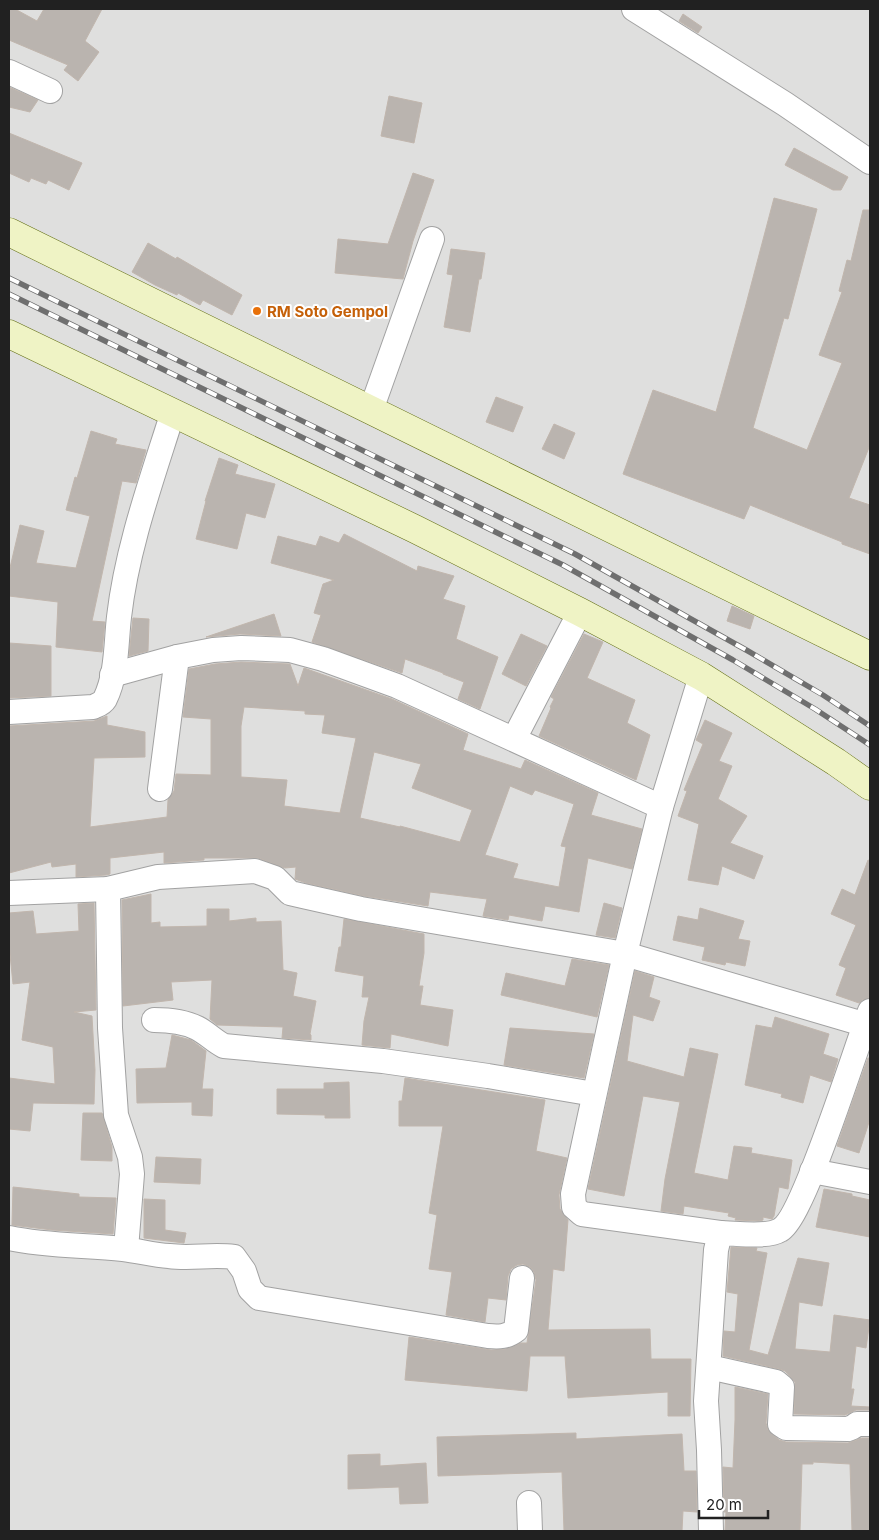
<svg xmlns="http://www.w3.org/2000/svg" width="879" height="1540" viewBox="0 0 879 1540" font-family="Inter,sans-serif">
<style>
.residential{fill:#dfdfde}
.building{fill:#bab4af;stroke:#c1b6ad;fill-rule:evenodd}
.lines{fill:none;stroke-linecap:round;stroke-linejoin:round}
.street-casing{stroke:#a2a2a2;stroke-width:26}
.secondary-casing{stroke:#626e13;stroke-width:29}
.street{stroke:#fff;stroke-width:24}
.secondary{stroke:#eff3c5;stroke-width:28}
.rail-casing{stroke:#6f6f6f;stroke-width:5.5}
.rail{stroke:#fff;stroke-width:4;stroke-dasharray:11;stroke-linecap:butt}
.food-dot{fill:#e8710a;stroke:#fff;stroke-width:2}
.labels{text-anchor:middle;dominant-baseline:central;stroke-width:4;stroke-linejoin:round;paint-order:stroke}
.food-label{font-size:15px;font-weight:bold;fill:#c56008;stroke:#fff;text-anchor:start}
</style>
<rect width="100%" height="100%" fill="#f0eee9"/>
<rect class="residential" x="9" y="9" width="861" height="1522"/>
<g class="building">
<path d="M9,9H15L37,21L44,9H102L85,41L99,52L78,81L64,70L68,65L9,40Z"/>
<path d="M683,14L702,27L698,33L679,21Z"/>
<path d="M9,87L38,100L30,112L9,107Z"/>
<path d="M389,96L422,103L414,143L381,136Z"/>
<path d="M9,133L82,163L69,190L48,180L46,184L31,178L29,182L9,173Z"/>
<path d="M794,148L848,177L841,190H833L785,165Z"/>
<path d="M413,173L434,180L413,241L403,279L335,273L338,239L388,244Z"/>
<path d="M774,198L817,209L788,319L784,318L753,428L807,450L842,363L819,355L842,292L839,291L847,260L851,261L863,210H870V445L849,498L870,505V554L842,544V542L750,505L744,519L623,474L653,390L716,412L745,308Z"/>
<path d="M148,243L176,259L177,257L242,295L232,315L203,300L200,305L178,293L177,295L155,285L132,272Z"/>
<path d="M451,249L485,253L481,279H479L470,332L444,327L453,275L447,274Z"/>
<path d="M496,397L523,407L513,432L486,422Z"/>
<path d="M554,424L575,433L564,459L542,449Z"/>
<path d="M91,431L117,439L115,444L146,450L136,483L122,481L92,621L105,622L102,652L56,647L58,602L9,596V572L20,525L44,531L36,563L76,568L90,516L66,510L75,477L77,478Z"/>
<path d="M219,458L238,465L235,474L275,484L265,518L246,513L237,549L196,539L206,501H205Z"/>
<path d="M344,534L417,571L418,566L454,576L443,599L465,606L456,639L498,657L480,709L458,699L464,682L443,674V673L405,659L402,673L312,642L321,615L314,613L323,584L334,580L271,563L278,536L316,546L320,536L339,543Z"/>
<path d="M732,606L754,616L750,629L727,621Z"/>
<path d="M274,614L281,636L240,634L206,637Z"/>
<path d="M133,618L149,619L148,651L129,656Z"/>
<path d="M521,634L547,646L526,686L502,674Z"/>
<path d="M584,634L603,642L587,678L635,700L627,723L650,735L636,780L539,736L551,708L550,707L554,699L551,697Z"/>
<path d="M9,643L51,646V696L9,698Z"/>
<path d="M241,662L290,664L298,686L304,668L392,699L468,734L463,750L521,769L525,760L598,793L591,815L642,829L632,869L588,858L579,912L545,906L542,921L509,915L508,920L483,916L487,899L430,892L428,906L364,896L306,883L295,879L296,867L285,868L258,858H204V860L164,863V852L110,858V874L106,875L76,877V864L52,867L51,862L9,873V726L94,721L107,716V725L145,732V757L94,758L90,827L167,817L168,800L174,791L176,774L211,775V719L183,717L189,669L215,664ZM244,707L305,711V714L325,715L322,733L356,738L340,813L284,806L287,780L241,777V726ZM374,752L421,764L412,788L472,810L460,842L400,826V827L360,818ZM510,786L532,795L535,790L574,804L561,846L566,847L559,887L513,878L518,864L485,855Z"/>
<path d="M705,720L732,733L719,761L732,766L718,799L747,816L730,843L763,856L754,879L722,866L718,885L688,880L699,824L678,816L687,791L684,790L703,744L696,740Z"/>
<path d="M868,860L870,861V998L862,1000L859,1003L836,995L846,968L839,965L856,925L831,914L842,889L855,895Z"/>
<path d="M151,894V923L160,922V927L207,926V909H229V921L256,918V922L281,921L283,970L297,973L293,996L316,1001L310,1034L311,1035V1040L282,1038L283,1027L217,1025L210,1019L212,980L171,982L173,1000L123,1006L122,900Z"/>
<path d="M94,903L96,1010L74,1012L92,1016L95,1070L94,1104L33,1103L30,1131L9,1129V1078L55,1084L53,1047L22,1040L30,982L13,984L9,945V913L33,911L36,934L79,931L78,904Z"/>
<path d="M604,903L622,908L615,938L596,935Z"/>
<path d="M700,908L744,921L738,939L750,941L745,966L726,962L725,965L702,960L705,947L673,940L678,916L698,920Z"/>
<path d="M344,919L424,934V953L419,986H423L420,1005L453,1010L448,1046L391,1034L390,1048L362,1045L364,1021L369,997H362L364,976L335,971L339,947H341Z"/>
<path d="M572,959L609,965L597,1017L501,995L506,973L565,986Z"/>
<path d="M635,971L654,977L649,997L660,1001L653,1021L633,1015L627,1061L684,1077L690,1048L718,1054L694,1173L728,1180L734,1146L752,1148L751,1153L792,1160L788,1189L779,1187L774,1216L772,1219L763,1217V1220L759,1221L735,1220L736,1218L728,1216L729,1213L684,1206L683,1214L661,1211L665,1179L680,1102L643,1096L624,1196L588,1189Z"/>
<path d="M775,1017L829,1034L823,1054L838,1059L831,1082L810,1075L803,1103L781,1097L782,1094L745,1085L756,1025L772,1028Z"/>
<path d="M510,1028L594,1034L584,1078L504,1065Z"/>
<path d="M172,1035L191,1040L206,1051L202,1089H213L212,1116L192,1115V1102L137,1103L136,1069L166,1068Z"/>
<path d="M868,1058H870V1119L859,1153L837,1146Z"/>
<path d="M405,1078L545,1100L536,1151L567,1158L559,1195L560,1209L568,1220L564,1271L553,1269L548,1330L650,1329L651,1359H691L690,1416H668V1392L568,1398L565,1356H530L527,1391L405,1380L409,1337L491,1350L506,1349L521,1343H527L536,1280L534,1272L530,1267L523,1264L517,1265L511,1269L508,1276L506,1300L488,1298L485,1322L446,1315L452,1272L429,1269L437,1215L429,1213L443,1126H399V1101H402Z"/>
<path d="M349,1082L350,1118H325V1115L277,1114V1089H324V1083Z"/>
<path d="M83,1113H102L112,1147V1161L81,1160Z"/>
<path d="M156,1157L201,1159L200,1184L154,1182Z"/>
<path d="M13,1187L79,1194V1197L116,1198L113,1234L52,1230L12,1225Z"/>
<path d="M824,1189L852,1194V1196L870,1200V1237L816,1227Z"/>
<path d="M144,1199L165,1200V1230L186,1233L184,1243L144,1238Z"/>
<path d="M731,1247L757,1248L756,1251L767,1253L749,1350L768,1355L798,1258L829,1263L822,1306L799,1302L795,1349L830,1352L834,1315L870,1320L866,1348L856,1346L851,1389H854L851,1406L870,1407V1410H856L845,1415L794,1414L795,1382L785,1371L779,1369L723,1356L724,1331L735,1332L738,1294L727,1292Z"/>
<path d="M735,1387L768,1394L766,1423L768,1430L779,1440L786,1442L848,1443L862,1438H870V1531H852L850,1464L813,1462V1464H802L800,1531H725L726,1512H724L723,1467L733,1468L735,1420Z"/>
<path d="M576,1433V1439L682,1434L684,1471H696L697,1512L683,1511L682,1531H564L562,1472L438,1476L437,1437Z"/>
<path d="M380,1454V1466L426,1463L428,1503L400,1504L399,1487L348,1489V1455Z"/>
</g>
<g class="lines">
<g class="street-casing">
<g id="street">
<path d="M634,9L785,104L870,162"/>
<path d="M9,72L50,91"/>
<path d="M371,410L432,239"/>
<path d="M112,675L177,657L213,650L241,648L290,650L323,659L397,686L661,807"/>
<path d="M701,676L661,807L625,954L573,1194L574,1207L582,1214L720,1233"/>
<path d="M9,712L93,707C97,705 102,704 105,699C117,675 116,643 119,617C127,547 152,479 173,412"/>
<path d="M514,739L580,612"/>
<path d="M160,789L177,657"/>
<path d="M108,889L110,1028L116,1115L130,1157L132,1174L126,1249"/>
<path d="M9,893L108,889L158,877L255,871L275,878L290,893L303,896L361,909L625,954L870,1026"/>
<path d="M154,1020C167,1020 185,1022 197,1028C207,1033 214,1041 224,1046L383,1061L488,1076L594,1094"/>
<path d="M812,1171L870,1182"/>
<path d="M9,1238C46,1246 85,1245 123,1249C139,1251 154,1255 169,1256C191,1259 212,1254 234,1257L244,1271L250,1289L259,1298L488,1336C499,1337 507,1337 516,1330L522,1278"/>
<path d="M709,1367L776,1382L782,1387L780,1424L786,1428L848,1429L853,1427L857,1424H870"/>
<path d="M529,1503L530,1531"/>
<path d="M711,1531L709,1450L706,1401L716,1250L720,1233C735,1233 767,1238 780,1230C804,1217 856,1046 870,1011"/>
</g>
</g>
<g class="secondary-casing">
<g id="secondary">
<path d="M9,232L870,656"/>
<path d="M9,334L415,529L580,612L701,676L836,762L870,786"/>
</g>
</g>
<use href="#street" class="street"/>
<use href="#secondary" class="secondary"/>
<g class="rail-casing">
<g id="rail">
<path d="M9,278L575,554L748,651L823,695L870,726"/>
<path d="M9,294L563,565L733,660L815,709L870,745"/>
</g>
</g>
<use href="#rail" class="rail"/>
</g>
<circle class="food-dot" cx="257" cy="311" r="5"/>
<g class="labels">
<g class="food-label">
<text x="267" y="311">RM Soto Gempol</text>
</g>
</g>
<rect width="879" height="1540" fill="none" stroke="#212121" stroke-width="20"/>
<path d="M699 1510v8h69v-8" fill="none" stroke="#212121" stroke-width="2.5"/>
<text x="706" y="1510" font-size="15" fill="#212121" stroke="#ffffff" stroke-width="4" paint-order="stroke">20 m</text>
</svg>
